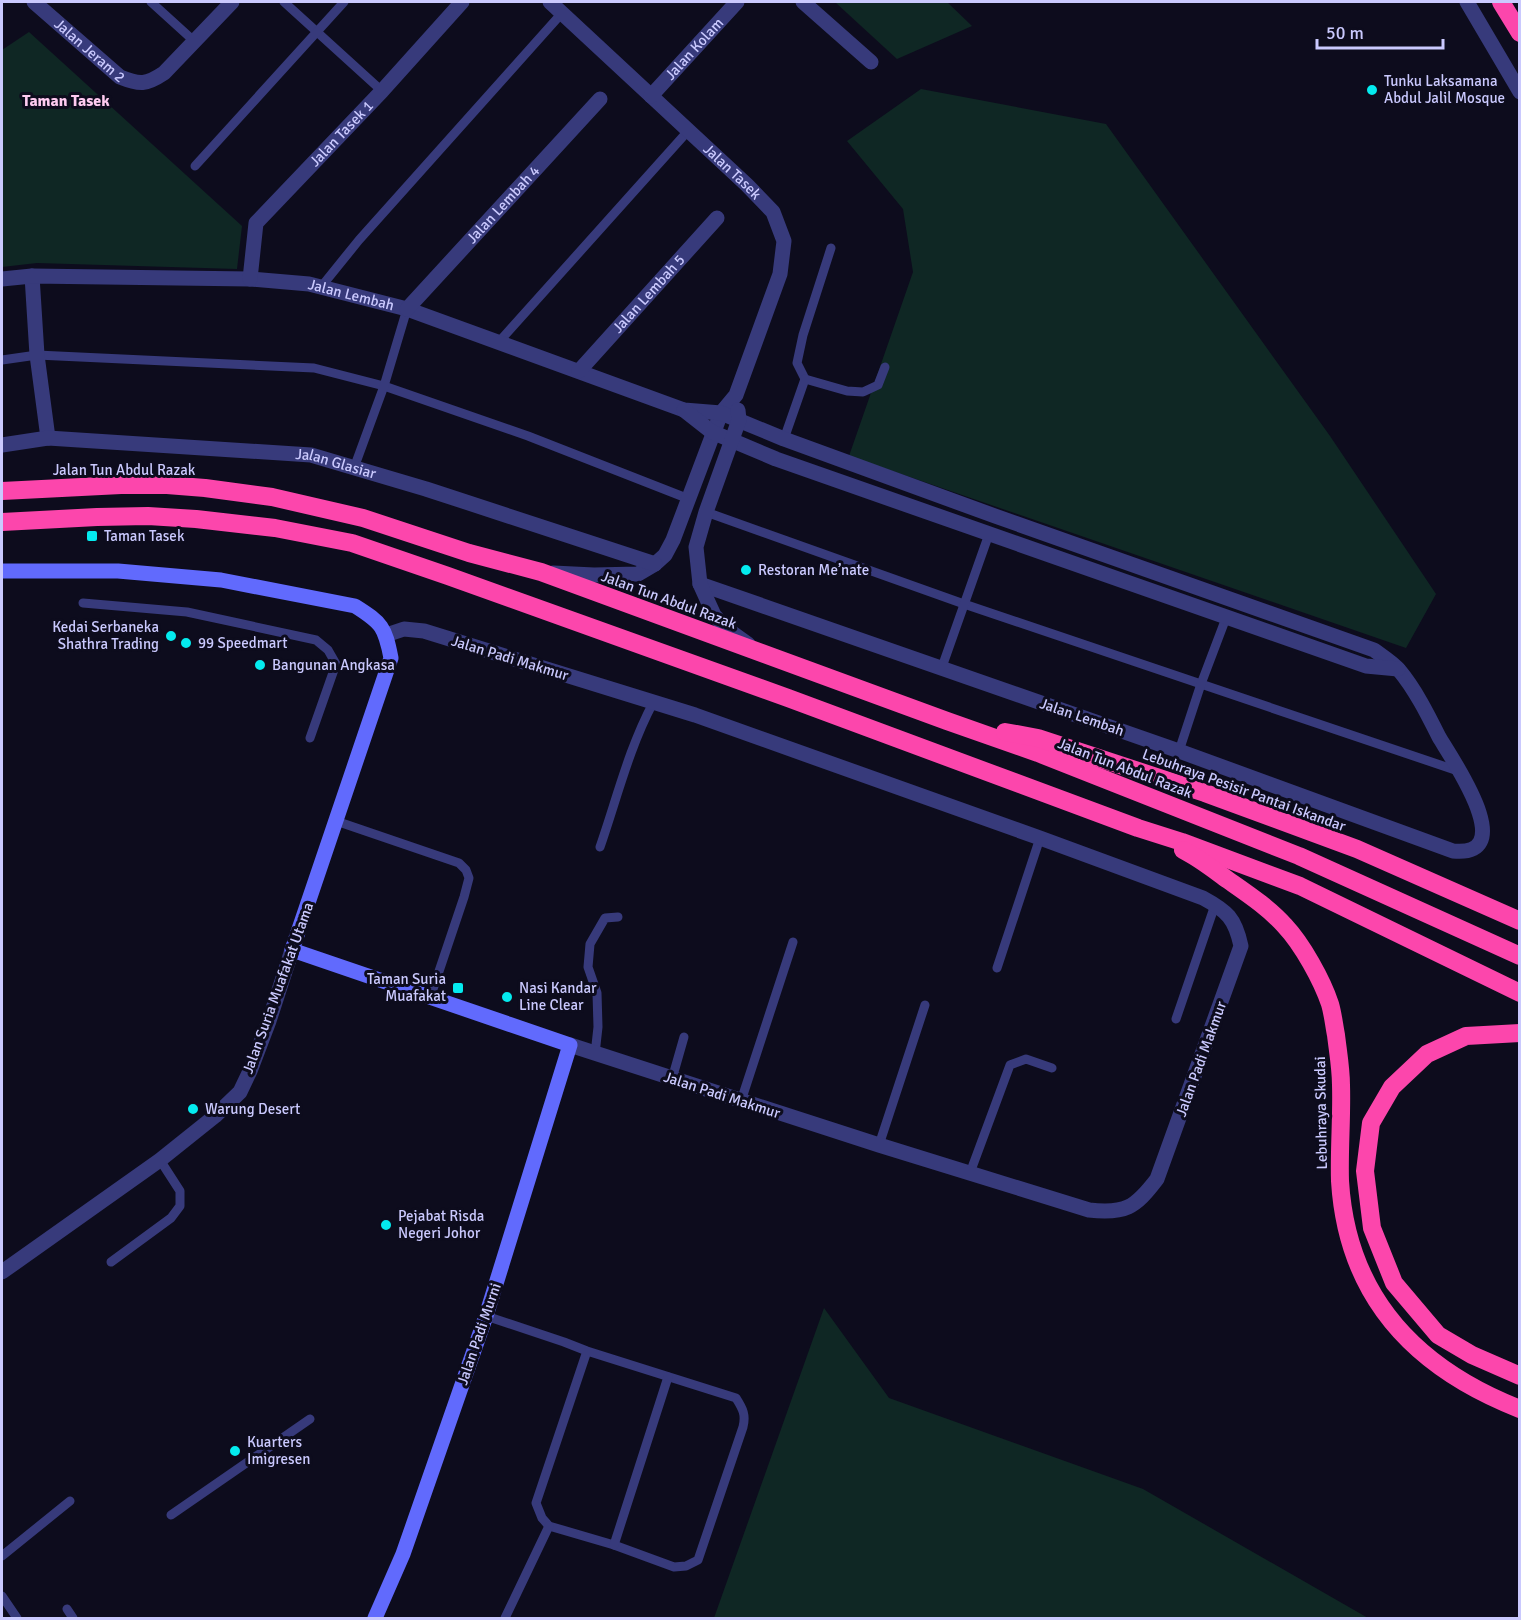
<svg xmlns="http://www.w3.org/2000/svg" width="1521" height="1620" viewBox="0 0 1521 1620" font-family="Signika,sans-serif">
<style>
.green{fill:#0f2724}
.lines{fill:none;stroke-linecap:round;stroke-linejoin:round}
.lane{stroke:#373a7b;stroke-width:9}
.street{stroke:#373a7b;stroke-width:15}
.secondary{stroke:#616afd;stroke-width:15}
.highway{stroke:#fc46ac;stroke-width:18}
.poi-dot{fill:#04ebef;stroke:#0d0c1d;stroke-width:2}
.labels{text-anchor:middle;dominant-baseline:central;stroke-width:6;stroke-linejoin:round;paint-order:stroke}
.street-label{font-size:15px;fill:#cac9fe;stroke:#0d0c1d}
.poi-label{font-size:15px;fill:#cac9fe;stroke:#0d0c1d;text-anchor:start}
.neighbourhood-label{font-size:16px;font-weight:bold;fill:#fecbf0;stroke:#0d0c1d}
</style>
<rect width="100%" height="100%" fill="#0d0c1d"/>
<g class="green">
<path d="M835,2H947L972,26L897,59Z"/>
<path d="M29,32L242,226L237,269L37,263L2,267V50Z"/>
<path d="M921,89L1106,124L1330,436L1436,594L1406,648L849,456L913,272L903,209L847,141Z"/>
<path d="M824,1308L889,1398L1143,1489L1368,1618H714Z"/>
</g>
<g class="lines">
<g class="lane">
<path d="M151,2L194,41"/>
<path d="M284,2L382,91"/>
<path d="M195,166L344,2"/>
<path d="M321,287L359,240L562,13"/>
<path d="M498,343L688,131"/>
<path d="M2,360L37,355L314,368L384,386L528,436L689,499"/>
<path d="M805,379L797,363L803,335L831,248"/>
<path d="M784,439L805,379L847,391L863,392L878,385L885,367"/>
<path d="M354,468L384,386L407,309"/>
<path d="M706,512L964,604L1461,772"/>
<path d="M83,603L187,612L316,640L328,650L336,664L310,738"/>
<path d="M942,667L989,534"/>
<path d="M1179,751L1201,684L1226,618"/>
<path d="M336,821L459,863L466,870L469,878L464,897L430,998"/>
<path d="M600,847C617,798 629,748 653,703"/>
<path d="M997,968L1040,838"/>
<path d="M1176,1019L1215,905"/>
<path d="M595,1054L598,1027L597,993L588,967L590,944L605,918L618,917"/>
<path d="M672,1079L684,1037"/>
<path d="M741,1101L793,942"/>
<path d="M879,1145L925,1005"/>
<path d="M970,1173L1010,1065L1026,1059L1052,1068"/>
<path d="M111,1262L171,1218L180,1206V1191L160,1160"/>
<path d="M486,1316L564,1342L587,1351L736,1398C743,1409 746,1415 743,1427L698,1560L686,1566L674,1567L614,1545L549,1526L542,1518L536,1503L587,1351"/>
<path d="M171,1515L310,1419"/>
<path d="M614,1545L668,1377"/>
<path d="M2,1556L70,1501"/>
<path d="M2,1596L17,1618"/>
<path d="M67,1609L73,1618"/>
<path d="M505,1618L549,1526"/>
</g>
<g class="street">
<path id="s1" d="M34,2L120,77C140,85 146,85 164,73L232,2"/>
<path id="s2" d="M550,2L747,185L773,212L784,241L780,274L736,395L721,413L673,540L665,555L655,564L638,574L594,575L553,573"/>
<path d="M803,2L871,62"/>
<path d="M1467,2L1520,92"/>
<path id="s3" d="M651,96L737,2"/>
<path d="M32,276L37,355L48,438"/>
<path id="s4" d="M2,279L32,276L250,279L309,284L407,309L684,410L721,413L784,439L995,516L1374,650C1382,656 1392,662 1399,670C1415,689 1428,715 1439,737C1452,759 1521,858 1453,851L1179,751L700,584"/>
<path id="s5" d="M250,279L256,223L382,91L462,2"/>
<path id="s6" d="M407,309L600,99"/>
<path id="s7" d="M579,371L717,218"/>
<path d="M684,410L712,432L776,459L1366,666L1398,669"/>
<path d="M738,410L739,420L706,512L696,547L700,584L714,615L727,629L748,644"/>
<path id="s8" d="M2,445L48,438L311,455L426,489L655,564"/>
<path d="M386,635L404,629L424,631L695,715L1040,838L1203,898C1227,911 1235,918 1241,946L1157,1179C1135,1208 1125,1214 1089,1210L879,1145L570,1045"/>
<path d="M2,1272L160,1160L215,1116L240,1092L250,1071L269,1021L292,950"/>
</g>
<path class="secondary" d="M2,571H118L221,580L355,606C382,623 385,627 391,658L292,950L570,1045L486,1316L403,1554L375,1618"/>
<g class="highway">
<path d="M1501,2L1520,33"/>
<path d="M2,491L121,485H167L205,488L272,497L363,518L469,553L541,572L947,721L1038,753L1299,856L1520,956"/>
<path d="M2,522L97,517L148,516L196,519L275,528L352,543L448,576L788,698L1138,828L1182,842L1300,886L1520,993"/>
<path d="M1005,732L1038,738L1205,793L1357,849L1520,921"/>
<path d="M1183,850C1199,858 1214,870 1228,880C1248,894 1269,908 1285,926C1302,944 1322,980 1330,1004C1333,1014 1334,1025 1336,1035C1338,1052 1341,1069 1341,1085C1342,1117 1339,1149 1340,1181C1347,1296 1415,1368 1520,1409"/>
<path d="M1520,1033L1466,1036L1427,1054L1392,1087L1371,1123L1365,1171L1372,1228L1394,1283L1438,1335L1472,1355L1520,1376"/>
</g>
</g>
<g class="poi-dot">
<circle cx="1372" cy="90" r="6"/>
<rect x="86" y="530" width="12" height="12" rx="3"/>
<circle cx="746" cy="570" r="6"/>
<circle cx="171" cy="636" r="6"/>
<circle cx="186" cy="643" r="6"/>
<circle cx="260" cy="665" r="6"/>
<rect x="452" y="982" width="12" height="12" rx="3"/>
<circle cx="507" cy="997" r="6"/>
<circle cx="193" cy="1109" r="6"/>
<circle cx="386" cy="1225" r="6"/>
<circle cx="235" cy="1451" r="6"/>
</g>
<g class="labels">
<g class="street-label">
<text stroke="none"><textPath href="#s1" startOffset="74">Jalan Jeram 2</textPath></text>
<text stroke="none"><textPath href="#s3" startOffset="64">Jalan Kolam</textPath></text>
<text stroke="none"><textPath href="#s5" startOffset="180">Jalan Tasek 1</textPath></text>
<text stroke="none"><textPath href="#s2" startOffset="249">Jalan Tasek</textPath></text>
<text stroke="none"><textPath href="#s6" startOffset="142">Jalan Lembah 4</textPath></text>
<text stroke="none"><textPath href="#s7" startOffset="104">Jalan Lembah 5</textPath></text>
<text stroke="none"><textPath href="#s4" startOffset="351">Jalan Lembah</textPath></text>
<text stroke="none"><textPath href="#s8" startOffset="336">Jalan Glasiar</textPath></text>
<text x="124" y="470">Jalan Tun Abdul Razak</text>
<text transform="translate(669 600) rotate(20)">Jalan Tun Abdul Razak</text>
<text transform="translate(510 658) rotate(17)">Jalan Padi Makmur</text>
<text transform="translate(1082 717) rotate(19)">Jalan Lembah</text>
<text transform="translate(1125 768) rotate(21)">Jalan Tun Abdul Razak</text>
<text transform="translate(1244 790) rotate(20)">Lebuhraya Pesisir Pantai Iskandar</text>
<text transform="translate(278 988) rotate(-70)">Jalan Suria Muafakat Utama</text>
<text transform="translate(1201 1059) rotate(-70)">Jalan Padi Makmur</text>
<text transform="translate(722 1095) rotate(18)">Jalan Padi Makmur</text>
<text transform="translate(1321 1113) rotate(-91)">Lebuhraya Skudai</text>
<text transform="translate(479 1334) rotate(-71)">Jalan Padi Murni</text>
</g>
<g class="poi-label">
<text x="1384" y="81">Tunku Laksamana<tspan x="1384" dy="17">Abdul Jalil Mosque</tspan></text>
<text x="104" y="536">Taman Tasek</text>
<text x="758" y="570">Restoran Me’nate</text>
<text x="159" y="627" text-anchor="end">Kedai Serbaneka<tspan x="159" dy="17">Shathra Trading</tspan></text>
<text x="198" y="643">99 Speedmart</text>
<text x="272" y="665">Bangunan Angkasa</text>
<text x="446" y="979" text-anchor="end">Taman Suria<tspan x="446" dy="17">Muafakat</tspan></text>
<text x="519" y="988">Nasi Kandar<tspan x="519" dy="17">Line Clear</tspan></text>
<text x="205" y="1109">Warung Desert</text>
<text x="398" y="1216">Pejabat Risda<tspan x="398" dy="17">Negeri Johor</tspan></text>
<text x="247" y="1442">Kuarters<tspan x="247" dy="17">Imigresen</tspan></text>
</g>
<g class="neighbourhood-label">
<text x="66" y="101">Taman Tasek</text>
</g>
</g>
<rect width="1521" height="1620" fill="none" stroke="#cac9fe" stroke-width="6"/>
<path d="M1317 39v9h126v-9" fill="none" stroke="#cac9fe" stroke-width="3"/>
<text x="1326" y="39" font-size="18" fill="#cac9fe" stroke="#0d0c1d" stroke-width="4.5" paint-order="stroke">50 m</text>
</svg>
